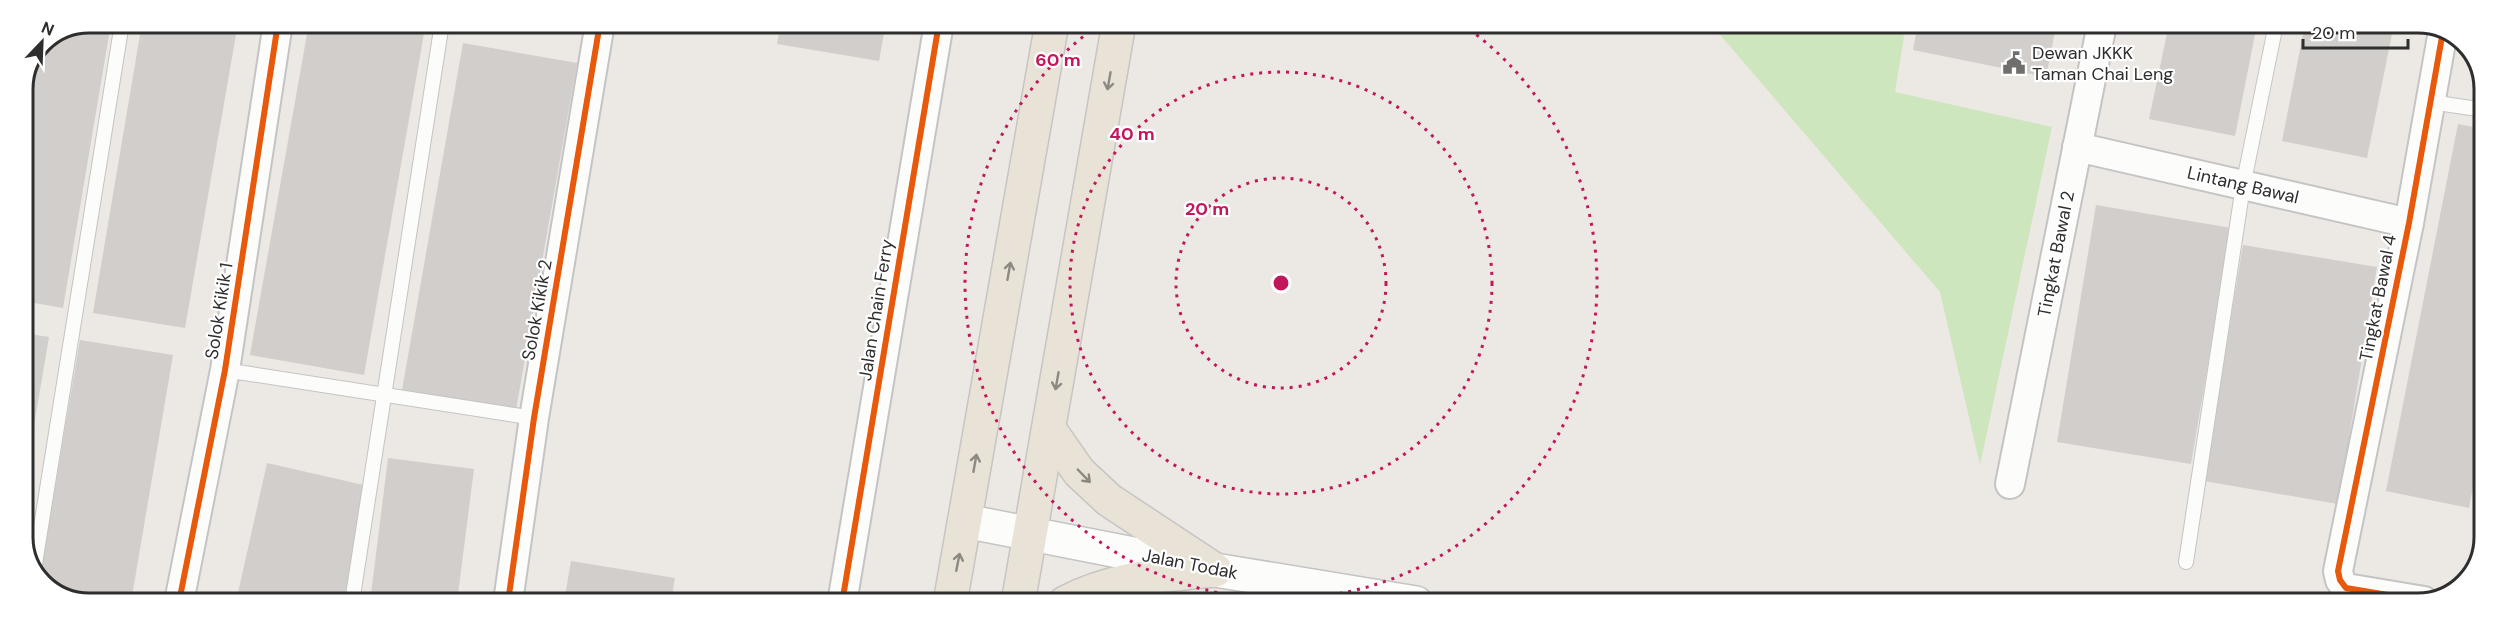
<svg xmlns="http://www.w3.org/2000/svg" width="2507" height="626" viewBox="0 0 2507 626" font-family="'DM Sans',sans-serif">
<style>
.green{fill:#cee6be}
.building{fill:#d1cecb}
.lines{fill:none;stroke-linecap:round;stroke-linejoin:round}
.service-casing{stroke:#c5c4c5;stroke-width:16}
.minor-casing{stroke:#c5c4c5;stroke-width:32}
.secondary-casing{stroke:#c5c4c5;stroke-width:36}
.trunk-casing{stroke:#c6c5c4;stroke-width:36}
.service{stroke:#fcfcfb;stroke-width:14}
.minor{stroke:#fcfcfb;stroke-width:28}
.secondary{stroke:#fcfcfb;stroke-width:33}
.trunk{stroke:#e9e2d6;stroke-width:33}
.cycleway-casing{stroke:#fff;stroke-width:10}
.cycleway{stroke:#e8590c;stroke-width:6}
.oneway{stroke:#8c8882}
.ring{fill:none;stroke:#c2185b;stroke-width:3;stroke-dasharray:3 6}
.labels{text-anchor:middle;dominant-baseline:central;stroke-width:4.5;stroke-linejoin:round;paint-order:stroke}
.poi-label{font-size:18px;fill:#2e2e2e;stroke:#fff;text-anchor:start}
.street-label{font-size:18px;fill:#2e2e2e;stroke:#fff}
.rim{fill:none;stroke:#2e2e2e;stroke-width:3}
.centre{fill:#c2185b;stroke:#fff;stroke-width:3}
.ring-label{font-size:18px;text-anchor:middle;font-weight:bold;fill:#c2185b;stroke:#fff;stroke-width:4.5;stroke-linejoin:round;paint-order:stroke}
</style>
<rect width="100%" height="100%" fill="#ece8e4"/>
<path class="green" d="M1710,23L1906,24L1895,92L2052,127L1980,465L1940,292Z"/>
<g class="building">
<path d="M89,22L111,23L63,308L23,301V89L42,42Z"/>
<path d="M142,23H238L185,328L93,313Z"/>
<path d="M309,23H393L425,28L364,375L250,355Z"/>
<path d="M781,23H886L879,61L777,44Z"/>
<path d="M1918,24H2050L2055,31L2046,77L1913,50Z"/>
<path d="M2169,24H2257L2235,136L2149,119Z"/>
<path d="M2305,24H2394L2367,158L2282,141Z"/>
<path d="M463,43L577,63L516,410L402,390Z"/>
<path d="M2458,124L2484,129L2483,432L2469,508L2386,491Z"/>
<path d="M2096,205L2231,228L2191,464L2057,442Z"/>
<path d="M2243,245L2377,267L2338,504L2204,481Z"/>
<path d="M23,333L49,337L24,484H23Z"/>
<path d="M80,340L173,355L131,602H76L39,581Z"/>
<path d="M388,458L474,469L457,602H370Z"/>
<path d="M267,463L368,486L343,602H236Z"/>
<path d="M571,561L675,578L671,602H564Z"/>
</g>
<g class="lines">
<g class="service-casing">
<g id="service">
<path d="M573,23L600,27"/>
<path d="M2431,102L2484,110"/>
<path d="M225,370L534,418"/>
<path d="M2186,562L2243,186L2276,24"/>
<path d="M34,570L122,23"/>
<path d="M352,602L442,23"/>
</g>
</g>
<g class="minor-casing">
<g id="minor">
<path d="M2077,147L2409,223"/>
<path d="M2010,484L2102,24"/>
<path d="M2424,601L2346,588L2340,580L2338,571L2409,223L2443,31"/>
<path d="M179,602L225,370L278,23"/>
<path d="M508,602L534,418L600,23"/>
<path d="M842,603L939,23"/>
</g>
</g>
<g class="secondary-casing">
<path id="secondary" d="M965,521L1215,570L1416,603"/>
</g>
<g class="trunk-casing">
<g id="trunk">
<path d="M1049,429L1079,472L1109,500L1215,570"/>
<path d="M950,603L1052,23"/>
<path d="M1018,603L1119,23"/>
<path d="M1065,603C1112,578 1162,575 1215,570"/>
</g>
</g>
<use href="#service" class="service"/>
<use href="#minor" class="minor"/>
<use href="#secondary" class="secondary"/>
<use href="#trunk" class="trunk"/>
<g class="cycleway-casing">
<g id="cycleway">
<path d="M2424,601L2346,588L2340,580L2338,571L2409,223L2443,31"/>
<path d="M179,602L225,370L278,23"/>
<path d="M508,602L534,418L600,23"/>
<path d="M842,603L939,23"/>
</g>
</g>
<use href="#cycleway" class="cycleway"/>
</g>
<defs><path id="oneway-shaft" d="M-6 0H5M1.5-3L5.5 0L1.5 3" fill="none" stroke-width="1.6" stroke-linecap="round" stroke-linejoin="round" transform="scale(1.5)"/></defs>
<g class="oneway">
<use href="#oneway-shaft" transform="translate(1109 81) rotate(100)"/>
<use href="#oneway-shaft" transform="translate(1009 271) rotate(-80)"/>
<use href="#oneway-shaft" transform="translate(1057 381) rotate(100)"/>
<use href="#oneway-shaft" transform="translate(975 463) rotate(-80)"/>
<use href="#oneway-shaft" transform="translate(1084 476) rotate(46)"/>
<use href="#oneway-shaft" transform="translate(958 562) rotate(-79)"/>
</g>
<g class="ring">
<circle cx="1281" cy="283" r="105"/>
<circle cx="1281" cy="283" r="211"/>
<path d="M1462 24A316 316 0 1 1 1100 24"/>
</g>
<defs>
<g id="civic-bare" transform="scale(1.8)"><path d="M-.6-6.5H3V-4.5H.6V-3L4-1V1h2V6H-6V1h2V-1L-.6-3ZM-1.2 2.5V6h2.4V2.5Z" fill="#706f6e" stroke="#fff" stroke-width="2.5" paint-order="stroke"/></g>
</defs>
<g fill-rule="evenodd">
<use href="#civic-bare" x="2014" y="63"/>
</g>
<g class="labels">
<g class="poi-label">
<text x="2032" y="53">Dewan JKKK<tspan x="2032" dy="21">Taman Chai Leng</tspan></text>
</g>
<g class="street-label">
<text transform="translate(2243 185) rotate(13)">Lintang Bawal</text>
<text transform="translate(2056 254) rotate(-79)">Tingkat Bawal 2</text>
<text transform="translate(2378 298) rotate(-79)">Tingkat Bawal 4</text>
<text transform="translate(537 310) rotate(-80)">Solok Kikik 2</text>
<text transform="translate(876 310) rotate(-81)">Jalan Chain Ferry</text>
<text transform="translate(219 311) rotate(-81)">Solok Kikik 1</text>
<text transform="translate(1190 564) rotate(11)">Jalan Todak</text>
</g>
</g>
<path d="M0 0H2507V626H0ZM89 33H2418A56 56 0 0 1 2474 89V537A56 56 0 0 1 2418 593H89A56 56 0 0 1 33 537V89A56 56 0 0 1 89 33Z" fill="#fff" fill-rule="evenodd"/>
<path class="rim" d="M89 33H2418A56 56 0 0 1 2474 89V537A56 56 0 0 1 2418 593H89A56 56 0 0 1 33 537V89A56 56 0 0 1 89 33Z"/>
<circle cx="1281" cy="283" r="9" class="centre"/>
<g class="ring-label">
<text x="1058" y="66">60 m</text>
<text x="1132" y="140">40 m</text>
<text x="1207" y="215">20 m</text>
</g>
<g transform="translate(42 42) rotate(23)" stroke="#ffffff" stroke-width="4.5" paint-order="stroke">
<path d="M0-4.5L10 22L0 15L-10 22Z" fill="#2e2e2e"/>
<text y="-9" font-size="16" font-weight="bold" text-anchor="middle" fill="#2e2e2e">N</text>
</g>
<path d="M2303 39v9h105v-9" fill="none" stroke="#2e2e2e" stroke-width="3"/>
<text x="2312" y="39" font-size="18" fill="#2e2e2e" stroke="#ffffff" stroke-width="4.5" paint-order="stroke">20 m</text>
</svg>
